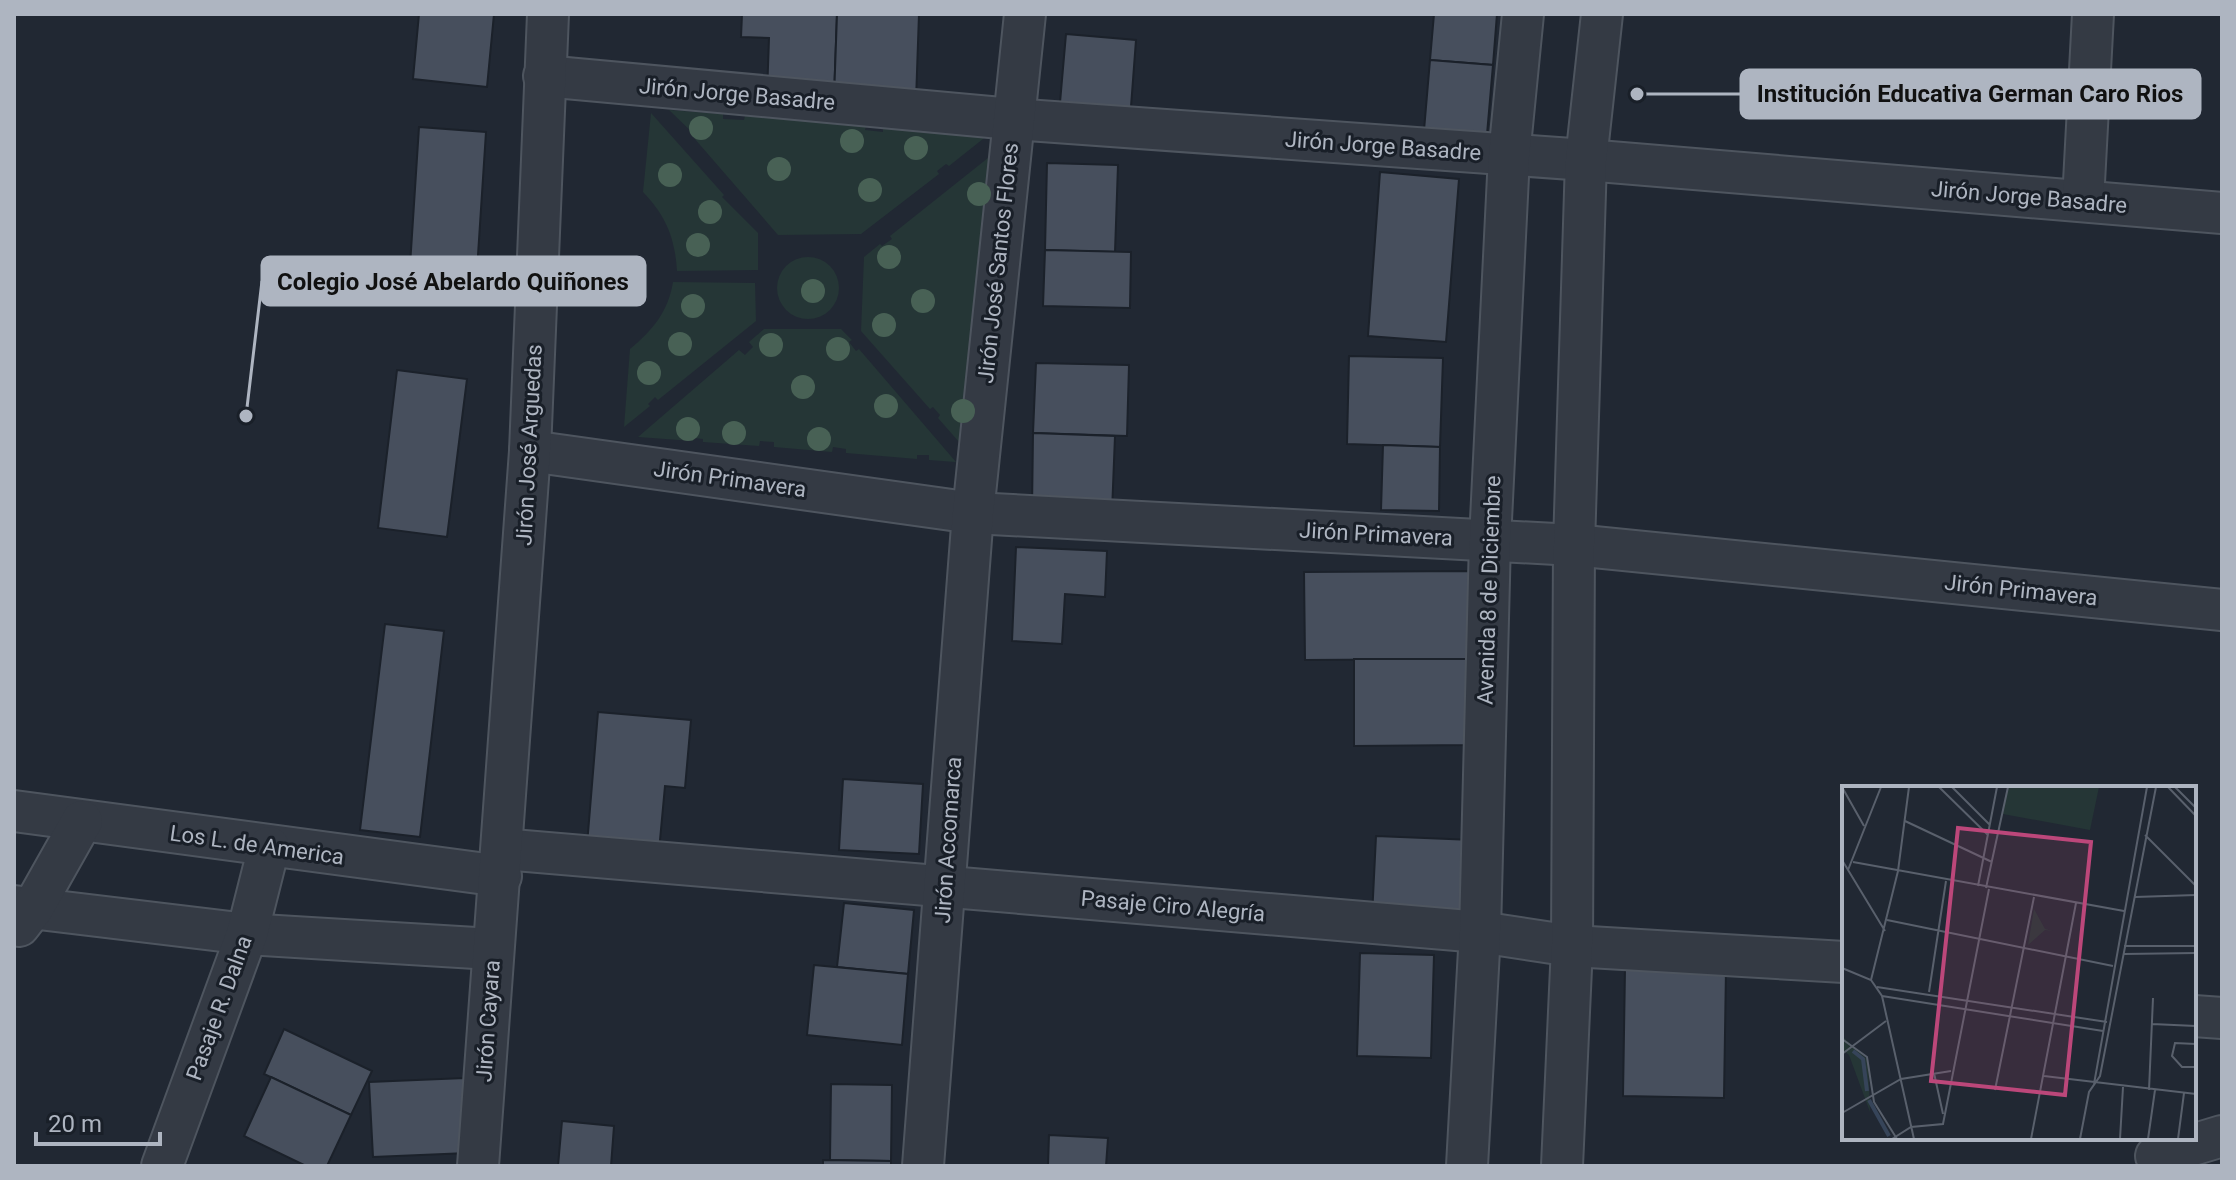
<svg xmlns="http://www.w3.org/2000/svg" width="2236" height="1180" viewBox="0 0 2236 1180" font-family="Roboto,sans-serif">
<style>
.green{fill:#253636}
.building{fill:#474f5d;stroke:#1b212a;stroke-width:2}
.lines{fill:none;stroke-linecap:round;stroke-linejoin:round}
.minor-casing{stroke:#4e555f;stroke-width:44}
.minor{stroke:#343a44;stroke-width:40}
.tree{fill:#486155}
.labels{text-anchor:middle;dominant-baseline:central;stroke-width:6;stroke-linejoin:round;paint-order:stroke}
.street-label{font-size:22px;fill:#aeb5c1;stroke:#191f28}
.inset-river{fill:none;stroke:#364459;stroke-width:4}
.inset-road{fill:none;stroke:#59606c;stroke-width:2}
.view{fill:#bc477a;fill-opacity:0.15;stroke:#bc477a;stroke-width:4}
.inset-edge{fill:none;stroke:#aeb5c1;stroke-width:4}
.leader{fill:none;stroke:#aeb5c1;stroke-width:3}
.callout-dot{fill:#aeb5c1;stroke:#191f28;stroke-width:3}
.callout{fill:#aeb5c1;stroke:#aeb5c1;stroke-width:3}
.callout-label{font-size:24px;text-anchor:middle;font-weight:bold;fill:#111}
</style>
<rect width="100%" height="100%" fill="#212833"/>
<g class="green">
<path d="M669,110L723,114V119L744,120L745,116L866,126L865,130L883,132V127L988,135L949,166L946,164L937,171L939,174L861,234L778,235L694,138L696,136Z"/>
<path d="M651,113L724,195L722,197L758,233V270L677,271C675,238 666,216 643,192Z"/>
<path d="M998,150L974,459L938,418L940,415L933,407L930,409L861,331L864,257L880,244L882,246L892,239L890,236Z"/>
<circle cx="808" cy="288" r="31"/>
<path d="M673,282L755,283L756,321L658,400L655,397L648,404L650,406L624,427L630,349C653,330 668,312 673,282Z"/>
<path d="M764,329H841L852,340L849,342L856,351L859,349L956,462L929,460V455H917V459L846,453V449L833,447L832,452L774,447V442L760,441L759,446L703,442V439L694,438L693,441L638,437L739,350L745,355L753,347L749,342Z"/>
</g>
<g class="building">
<path d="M419,14H494L487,87L413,79Z"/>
<path d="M742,14H837L834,98L767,95L769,38L741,37Z"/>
<path d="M837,14H919L916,101L834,98Z"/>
<path d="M1434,14H1497L1493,65L1430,60Z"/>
<path d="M1066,34L1136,40L1130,120L1059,114Z"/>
<path d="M1430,60L1493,65L1486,146L1423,142Z"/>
<path d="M419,127L486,132L476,286L409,281Z"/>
<path d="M1047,163L1118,165L1115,252L1045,250Z"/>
<path d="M1380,172L1459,179L1446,342L1368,336Z"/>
<path d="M1045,250L1131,252L1130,308L1043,306Z"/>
<path d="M1349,356L1443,358L1440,447L1347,444Z"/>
<path d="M1036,363L1129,365L1127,436L1033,433Z"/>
<path d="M397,370L467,379L447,537L378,528Z"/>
<path d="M1033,433L1115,436L1112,512L1032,509Z"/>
<path d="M1383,445L1440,447L1439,511L1381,510Z"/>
<path d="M1016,547L1107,551L1105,597L1065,594L1062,644L1012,641Z"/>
<path d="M1470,571V659L1305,660L1304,572Z"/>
<path d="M385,624L444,631L420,837L360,830Z"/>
<path d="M1354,659H1470V745L1354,746Z"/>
<path d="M598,712L691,720L685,788L665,786L659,851L587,845Z"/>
<path d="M843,779L923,784L919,854L839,850Z"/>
<path d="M1376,836L1473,840L1470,921L1372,917Z"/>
<path d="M844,903L914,910L908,974L837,967Z"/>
<path d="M1360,953L1434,955L1431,1058L1357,1056Z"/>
<path d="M814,965L908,974L902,1045L807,1035Z"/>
<path d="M1625,968L1726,969L1724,1098L1623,1096Z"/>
<path d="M284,1029L372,1071L351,1115L264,1074Z"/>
<path d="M271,1077L351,1115L327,1166H306L244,1136Z"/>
<path d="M465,1078L468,1153L373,1157L369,1082Z"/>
<path d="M831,1084L892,1085L891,1161L830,1160Z"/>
<path d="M562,1121L614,1126L611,1166H558Z"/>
<path d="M1049,1135L1108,1138L1106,1166H1048Z"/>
<path d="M823,1160L891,1161V1166H823Z"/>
</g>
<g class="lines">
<g class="minor-casing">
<g id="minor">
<path d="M544,76L1012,119L1586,160L2222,213"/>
<path d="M2083,201L2093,14"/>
<path d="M530,451L973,513L1574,545L2222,610"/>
<path d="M14,811L501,876"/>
<path d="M502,849L1480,932L1572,946L1844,962"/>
<path d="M14,906L247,934L492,949"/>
<path d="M19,926L33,908L82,821"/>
<path d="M2194,1016L2222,1018"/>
<path d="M2156,1156L2222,1136"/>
<path d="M162,1166L247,934L269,847"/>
<path d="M478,1166L530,451L548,14"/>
<path d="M923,1166L973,513L1025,14"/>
<path d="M1467,1166L1480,932L1490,540L1509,156L1523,14"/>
<path d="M1562,1166L1572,946L1574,545L1586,160L1602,14"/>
</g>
</g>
<use href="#minor" class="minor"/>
</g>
<g class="tree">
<circle cx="701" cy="128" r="12"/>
<circle cx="852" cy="141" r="12"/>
<circle cx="916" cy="148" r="12"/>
<circle cx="779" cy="169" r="12"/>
<circle cx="670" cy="175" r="12"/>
<circle cx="870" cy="190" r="12"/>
<circle cx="979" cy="194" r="12"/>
<circle cx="710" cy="212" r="12"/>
<circle cx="698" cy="245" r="12"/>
<circle cx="889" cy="257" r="12"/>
<circle cx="813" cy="291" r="12"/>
<circle cx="923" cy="301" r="12"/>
<circle cx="693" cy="306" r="12"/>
<circle cx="884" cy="325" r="12"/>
<circle cx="680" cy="344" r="12"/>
<circle cx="771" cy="345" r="12"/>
<circle cx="838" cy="349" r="12"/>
<circle cx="649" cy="373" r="12"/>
<circle cx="803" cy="387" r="12"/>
<circle cx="886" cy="406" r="12"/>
<circle cx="963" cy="411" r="12"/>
<circle cx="688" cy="429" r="12"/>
<circle cx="734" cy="433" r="12"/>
<circle cx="819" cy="439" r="12"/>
</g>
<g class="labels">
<g class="street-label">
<text transform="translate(737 94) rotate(5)">Jirón Jorge Basadre</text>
<text transform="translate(1383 146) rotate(4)">Jirón Jorge Basadre</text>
<text transform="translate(2029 197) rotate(5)">Jirón Jorge Basadre</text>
<text transform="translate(998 263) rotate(-84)">Jirón José Santos Flores</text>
<text transform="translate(529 445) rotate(-87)">Jirón José Arguedas</text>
<text transform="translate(730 479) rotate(8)">Jirón Primavera</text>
<text transform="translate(1376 534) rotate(3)">Jirón Primavera</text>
<text transform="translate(1489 590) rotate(-88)">Avenida 8 de Diciembre</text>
<text transform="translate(2021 590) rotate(6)">Jirón Primavera</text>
<text transform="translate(948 840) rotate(-86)">Jirón Accomarca</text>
<text transform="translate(257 845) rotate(8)">Los L. de America</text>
<text transform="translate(1173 906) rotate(5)">Pasaje Ciro Alegría</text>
<text transform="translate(219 1008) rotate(-70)">Pasaje R. Dalna</text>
<text transform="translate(488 1021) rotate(-86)">Jirón Cayara</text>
</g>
</g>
<g transform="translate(1842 786)">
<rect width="354" height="354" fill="#212833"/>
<path d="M166,1H257L248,44L161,28ZM192,123L203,143L211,145L203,144L186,159ZM0,250L26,274L28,326L7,269L0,263Z" fill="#253636"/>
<path class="inset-river" d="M11,265L21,273L25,305M27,314L47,350"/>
<path class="inset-road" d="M0,1L22,40M97,1L146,49M110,1L148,39M326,1L354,30M333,1L354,22M63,35L150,76M303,49L354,100M0,74L43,145M11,76L282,125M6,84L39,1M136,100L155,1M144,102L166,1M293,111L354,109M45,134L271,180M282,160H354M282,168L354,167M0,182L29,194L40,210L72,353M29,194L56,85L67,1M35,201L265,236M87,206L104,95M40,210L261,245M310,238L354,240M0,253L25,271L32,316L55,353M354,258L333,257L330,270L340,281H354M0,268L44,235M92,287L101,328M202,290L354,308M252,298L305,1M153,304L192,111M307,304L311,212M0,327L59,293L109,285M50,353L69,341L101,338L147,103M189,353L234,117M238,353L247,306L258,290L314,1M278,353L281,301M306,353L313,304M336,353L342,307"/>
<path class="view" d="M116,42L249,56L223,309L89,295Z"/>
<rect width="354" height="354" class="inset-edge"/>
</g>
<path class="leader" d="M1637 94L1741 94M246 416L262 281"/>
<g class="callout-dot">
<circle cx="1637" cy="94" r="8"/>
<circle cx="246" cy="416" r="8"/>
</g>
<g class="callout">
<rect x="1741" y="70" width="459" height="48" rx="8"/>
<rect x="262" y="257" width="383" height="48" rx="8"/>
</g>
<g class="callout-label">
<text x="1970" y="102">Institución Educativa German Caro Rios</text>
<text x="453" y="290">Colegio José Abelardo Quiñones</text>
</g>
<rect width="2236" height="1180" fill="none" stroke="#aeb5c1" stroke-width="32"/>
<path d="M36 1132v12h124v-12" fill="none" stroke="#aeb5c1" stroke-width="4"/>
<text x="48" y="1132" font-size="24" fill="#aeb5c1" stroke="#191f28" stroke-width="6" paint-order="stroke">20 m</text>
</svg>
